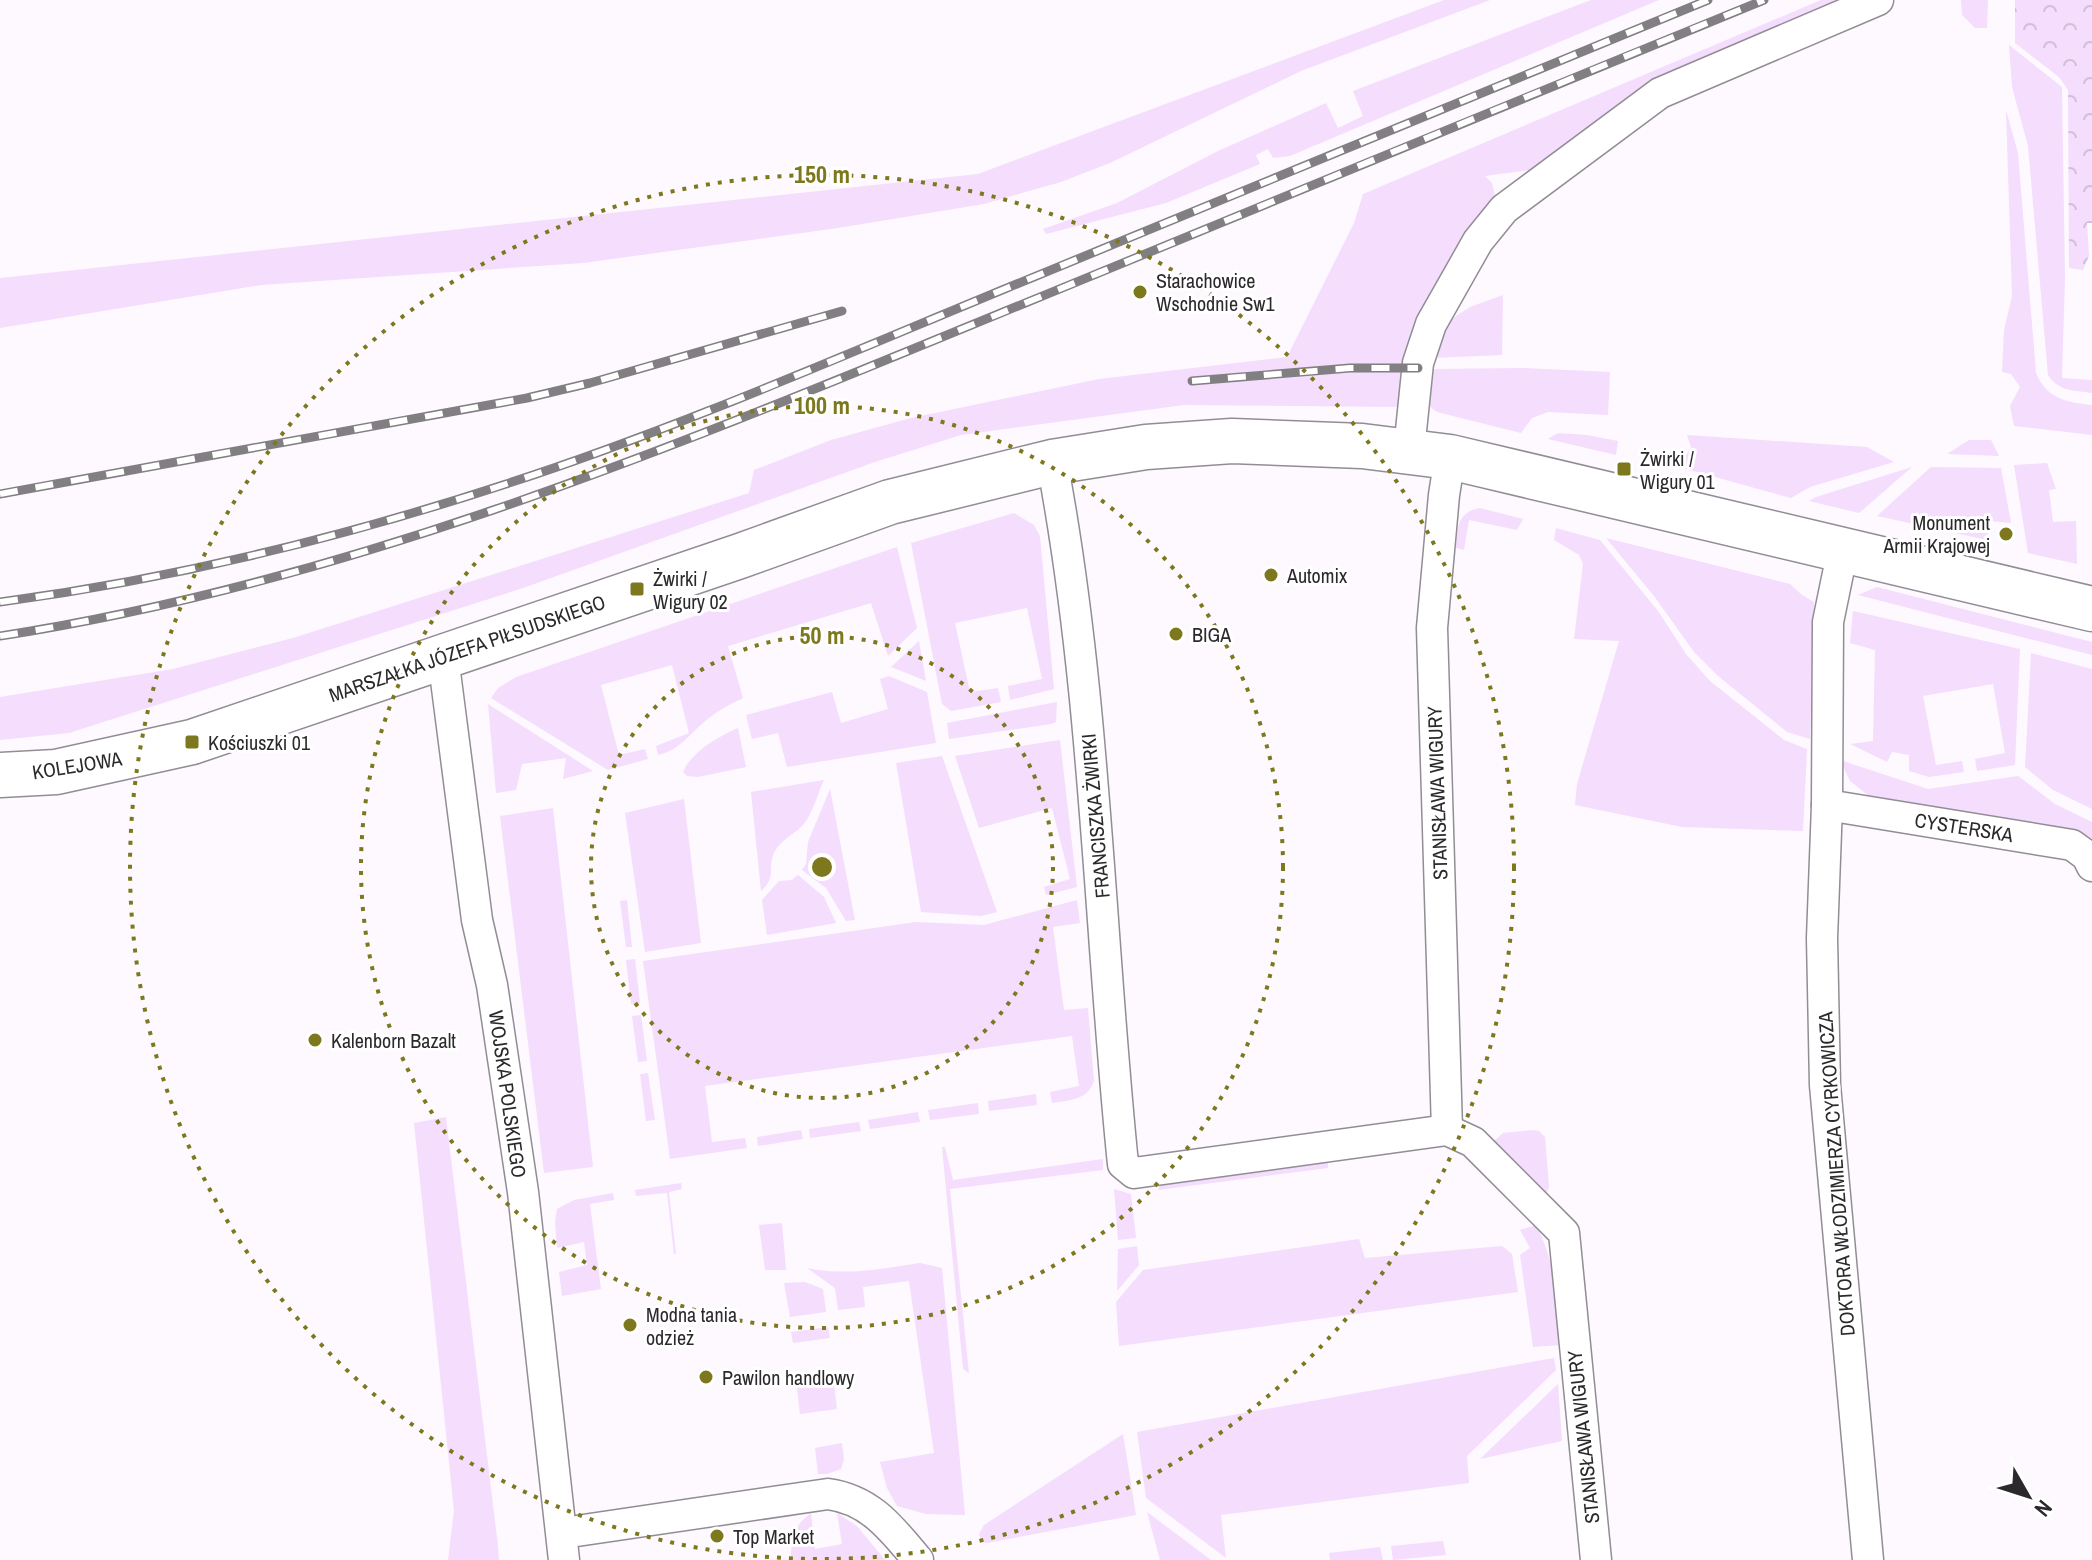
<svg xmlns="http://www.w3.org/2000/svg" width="2092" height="1560" viewBox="0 0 2092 1560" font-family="'Archivo Narrow',sans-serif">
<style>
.green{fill:#f4ddfd}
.forest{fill:url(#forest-crowns)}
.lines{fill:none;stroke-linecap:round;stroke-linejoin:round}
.street-casing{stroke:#928d95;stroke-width:33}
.secondary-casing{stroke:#928d95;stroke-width:47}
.street{stroke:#fff;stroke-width:30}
.secondary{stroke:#fff;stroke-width:44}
.rail-casing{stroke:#827f83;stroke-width:9}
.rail{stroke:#fff;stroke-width:6;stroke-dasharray:18;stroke-linecap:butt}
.ring{fill:none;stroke:#7d781d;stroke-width:4;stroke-dasharray:4 8}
.poi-dot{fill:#7d781d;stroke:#fff;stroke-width:3}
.labels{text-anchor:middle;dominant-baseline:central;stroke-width:6;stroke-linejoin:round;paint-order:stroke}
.poi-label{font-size:20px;fill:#2b292c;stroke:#fff;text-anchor:start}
.street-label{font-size:20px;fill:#2b292c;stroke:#fff}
.centre{fill:#7d781d;stroke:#fff;stroke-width:4}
.ring-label{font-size:24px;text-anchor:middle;font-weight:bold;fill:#7d781d;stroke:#fff;stroke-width:6;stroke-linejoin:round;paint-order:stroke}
</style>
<defs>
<pattern id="forest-crowns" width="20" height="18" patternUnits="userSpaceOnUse" patternTransform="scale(2)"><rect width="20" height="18" fill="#f4ddfd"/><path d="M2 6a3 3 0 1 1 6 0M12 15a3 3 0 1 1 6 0" fill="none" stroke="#d1bed9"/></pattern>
</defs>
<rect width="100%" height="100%" fill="#fdf9fe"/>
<g class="green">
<path d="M1444,0H1490L1301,71L1110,163L1061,182L984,204L838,228L583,263L261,285L0,328V278L978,174Z"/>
<path d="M1591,0H1659L1290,156L1273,158L1268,149L1256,155L1260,164L1166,203L1046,234L1043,229L1117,203L1218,151L1326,103L1338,128L1363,116L1353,91Z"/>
<path d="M1821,0H1851L1537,169L1485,176L1492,183L1497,204L1400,407L1184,405L961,435L875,462L523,588L210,688L69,733L0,740V697L173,669L293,638L749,493L754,470L831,440L911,418L1099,379L1287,357L1354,223L1363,194Z"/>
<path d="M1961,0H1988L1987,28H1975L1962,15Z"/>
<path d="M2009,45L2062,87L2065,277L2062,378L2092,380V393C2074,390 2059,392 2048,375L2028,146L2012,87Z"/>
<path d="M2006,110L2018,153L2036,373C2047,399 2066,402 2092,405V435L2014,426L2010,406L2020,387L2011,374L2002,372L2004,330L2012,296Z"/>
<path d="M1503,295L1502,355L1432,358L1444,324L1470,307Z"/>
<path d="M1522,368L1610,372L1608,415L1548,412L1532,418L1521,433L1437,412L1429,406L1434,369Z"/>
<path d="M1558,433L1587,435L1618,441L1616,455L1548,439Z"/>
<path d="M1687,435L1867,447L1894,462L1810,487L1791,498L1646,458L1650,453L1670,457L1687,454L1691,447Z"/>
<path d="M1969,440H1991L1999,456L1947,454Z"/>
<path d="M2047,463L2056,489L2049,490L2053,522L2076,521L2077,564L2028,553L2014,465Z"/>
<path d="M1912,467L1859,513L1809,501L1816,497Z"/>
<path d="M1931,467L2001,468L2011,523L1989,521L1987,540L1877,516Z"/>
<path d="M1480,508L1523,519L1517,530L1469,520L1464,550L1456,548C1457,529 1457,512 1480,508Z"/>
<path d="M1014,513L1034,525L1040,536L1054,689L1010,700L1008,686L1042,679L1027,608L955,623L970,692L998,688L1001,702L951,711L942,704L911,543Z"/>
<path d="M1556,528L1600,540L1658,611L1686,654L1710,681L1784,740L1807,749L1803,831L1682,827L1575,805L1577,784L1619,641L1574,639L1583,564L1579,555L1554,540Z"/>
<path d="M1606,538L1790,584L1802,595L1814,602L1810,739L1787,732L1718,676L1694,652L1654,596Z"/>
<path d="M897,547L917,628L888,656L871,603L728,646L743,698C728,705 716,712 704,722C689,735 678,751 658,755L656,746L689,733L672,665L601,685L619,755L645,749L648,759L608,770L491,698L498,688L516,677Z"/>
<path d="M1877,587L2092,642V655L1858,595Z"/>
<path d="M1853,611L2020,649L2015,765L1977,771L1975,759L2005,753L1993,684L1923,696L1936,765L1962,761L1964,772L1929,777L1909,771V755L1892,752L1887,762L1850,744L1873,741L1875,650L1850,643Z"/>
<path d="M919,641L926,681L891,667Z"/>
<path d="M2031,653L2092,669V809L2053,790L2025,767Z"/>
<path d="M889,676L927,692L936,743L787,767L778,733L752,739L746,715L832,692L841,723L888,709L880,679Z"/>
<path d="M1057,702L1056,722L1051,724L949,739L947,723Z"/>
<path d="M488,704L593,771L563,779L566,758L522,764L516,790L496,793Z"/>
<path d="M738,728L746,767L698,777L687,776L683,772C692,751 718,737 738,728Z"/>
<path d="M1060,740L1077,887L1046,895L1044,887L1070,879L1052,808L979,828L955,756Z"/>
<path d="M942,756L997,912L981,916L921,912L896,763Z"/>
<path d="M1840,760L1928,789L2018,776L2055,804L2092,822V842L1869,796L1850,781Z"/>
<path d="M824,780C818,793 812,816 802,826C793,835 782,839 775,851C766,867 778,876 761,891L751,792Z"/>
<path d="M830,789L855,920L846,921L826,888L802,870L806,864L808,842Z"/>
<path d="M684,799L701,943L645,952L625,813Z"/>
<path d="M553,808L593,1167L544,1173L500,816Z"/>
<path d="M798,875L824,897L836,923L767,935L762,900L779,881L792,880Z"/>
<path d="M627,900L632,947H626L620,901Z"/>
<path d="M1077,900L1080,923L1053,927L1064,1010L1088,1008L1094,1081C1088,1100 1070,1100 1052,1103L1050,1092L1079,1086L1072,1036L705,1086L712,1142L745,1138L747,1148L670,1159L643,961L916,922L984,925Z"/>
<path d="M635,959L640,1003L631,1004L626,960Z"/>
<path d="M641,1015L647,1061L638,1062L632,1016Z"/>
<path d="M648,1073L655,1120L646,1121L640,1074Z"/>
<path d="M1036,1094L1037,1105L989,1111L988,1101Z"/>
<path d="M978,1103L979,1114L930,1120L928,1110Z"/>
<path d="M918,1112L920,1122L870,1129L868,1120Z"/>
<path d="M446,1117L498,1546L499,1560H448L454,1511L414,1123Z"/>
<path d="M859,1122L861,1131L810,1138L809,1129Z"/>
<path d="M801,1130L803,1139L758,1146L757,1137Z"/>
<path d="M1534,1130L1539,1131L1545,1137L1549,1187L1546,1196L1493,1142L1503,1133Z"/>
<path d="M942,1147H945L953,1180L1103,1159V1170L950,1189L969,1373L963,1369Z"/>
<path d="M1328,1161V1168L1158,1190L1161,1184Z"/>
<path d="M681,1183L682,1189L669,1192L676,1254H674L667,1193L636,1196L635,1190Z"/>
<path d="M1114,1189L1131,1194L1136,1238L1118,1240Z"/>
<path d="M613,1193L614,1200L590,1204L601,1289L562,1296L559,1272L587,1265L584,1242L557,1248L555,1221L557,1209L574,1200Z"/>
<path d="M782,1223L786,1270H765L759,1225Z"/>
<path d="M1536,1225C1557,1266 1557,1301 1561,1345L1533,1347L1520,1255L1530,1248L1520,1230Z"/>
<path d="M1359,1239L1365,1258L1502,1246L1512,1254L1518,1292L1119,1346L1116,1302L1143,1270Z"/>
<path d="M1137,1246L1139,1265L1117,1291L1118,1249Z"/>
<path d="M920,1263L942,1268L965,1515L926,1514L897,1506L887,1488L880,1462L934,1453L909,1281L863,1287L865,1307L838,1310L835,1288L807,1268C846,1276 881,1269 920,1263Z"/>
<path d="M805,1282L823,1289L826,1312L790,1317L784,1283Z"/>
<path d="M828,1327L830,1338L793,1343L791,1332Z"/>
<path d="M1554,1358L1556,1370L1467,1456L1469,1483L1221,1515L1226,1558L1146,1498L1137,1432Z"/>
<path d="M833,1375L837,1409L800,1414L796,1380Z"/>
<path d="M1558,1384L1562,1441L1480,1459Z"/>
<path d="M1123,1434L1136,1515L987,1543L982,1542L979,1534L984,1525Z"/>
<path d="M842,1443L844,1459L841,1469L827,1474H818L815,1448Z"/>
<path d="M1147,1512L1211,1560H1160Z"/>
<path d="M811,1513L815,1549L842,1544L837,1513L857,1526L885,1560H791C791,1539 793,1526 811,1513Z"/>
<path d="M1443,1541L1446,1555L1393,1560L1391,1546Z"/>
<path d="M1380,1547L1383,1560H1330L1329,1553Z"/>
</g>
<path class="forest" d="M2015,0H2092V223H2087L2089,256L2083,270L2069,268L2068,90L2059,77L2015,43Z"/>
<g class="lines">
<g class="street-casing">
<g id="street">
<path d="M1409,450L1418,363L1431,324L1478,241L1504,209L1660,93L1878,0"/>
<path d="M1052,462C1096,694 1099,931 1123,1164L1134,1173L1447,1130L1473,1142L1564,1233L1596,1560"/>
<path d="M1843,549L1828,622L1827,805L1822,938L1825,1085L1868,1560"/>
<path d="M443,657L477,920L492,985L523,1192L564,1560"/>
<path d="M1827,805L2072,845L2087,856L2092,866"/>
<path d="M1447,1130L1432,628L1444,495L1450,457"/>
<path d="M563,1533L828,1494C871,1500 892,1529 918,1560"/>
</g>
</g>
<g class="secondary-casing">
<path id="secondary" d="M0,775L56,772L192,742L740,556L890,502L1052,462L1146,447L1232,441L1362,446L1450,457L2092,609"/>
</g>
<use href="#street" class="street"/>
<use href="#secondary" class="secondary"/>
<g class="rail-casing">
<g id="rail">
<path d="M1192,381L1350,368H1418"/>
<path d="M0,494L527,398L590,383L842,311"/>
<path d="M0,602C172,579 341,538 506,484C676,429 842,356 1007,288C1241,192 1474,96 1708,0"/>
<path d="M0,636C338,584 655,455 969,326C1234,218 1498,108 1764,0"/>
</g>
</g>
<use href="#rail" class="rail"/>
</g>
<g class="ring">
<circle cx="822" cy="867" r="231"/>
<circle cx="822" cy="867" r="461"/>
<circle cx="822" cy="867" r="692"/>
</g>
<g class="poi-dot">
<circle cx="1140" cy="292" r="8"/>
<rect x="1616" y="461" width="16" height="16" rx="4"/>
<circle cx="2006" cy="534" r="8"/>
<circle cx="1271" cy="575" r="8"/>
<rect x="629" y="581" width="16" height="16" rx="4"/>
<circle cx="1176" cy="634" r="8"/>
<rect x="184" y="734" width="16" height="16" rx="4"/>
<circle cx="315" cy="1040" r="8"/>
<circle cx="630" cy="1325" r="8"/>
<circle cx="706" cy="1377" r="8"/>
<circle cx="717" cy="1536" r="8"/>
</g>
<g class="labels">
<g class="poi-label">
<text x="1156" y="280">Starachowice<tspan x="1156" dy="23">Wschodnie Sw1</tspan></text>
<text x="1640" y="458">Żwirki /<tspan x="1640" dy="23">Wigury 01</tspan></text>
<text x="1990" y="522" text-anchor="end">Monument<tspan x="1990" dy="23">Armii Krajowej</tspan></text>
<text x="1287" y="575">Automix</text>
<text x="653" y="578">Żwirki /<tspan x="653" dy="23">Wigury 02</tspan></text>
<text x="1192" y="634">BIGA</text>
<text x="208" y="742">Kościuszki 01</text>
<text x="331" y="1040">Kalenborn Bazalt</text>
<text x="646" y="1314">Modna tania<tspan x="646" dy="23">odzież</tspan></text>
<text x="722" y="1377">Pawilon handlowy</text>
<text x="733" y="1536">Top Market</text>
</g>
<g class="street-label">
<text transform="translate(467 648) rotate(-19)">MARSZAŁKA JÓZEFA PIŁSUDSKIEGO</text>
<text transform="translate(77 765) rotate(-9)">KOLEJOWA</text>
<text transform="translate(1437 793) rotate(-92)">STANISŁAWA WIGURY</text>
<text transform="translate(1095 816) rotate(-95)">FRANCISZKA ŻWIRKI</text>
<text transform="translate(1964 827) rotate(9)">CYSTERSKA</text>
<text transform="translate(508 1094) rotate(82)">WOJSKA POLSKIEGO</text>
<text transform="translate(1836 1174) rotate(-94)">DOKTORA WŁODZIMIERZA CYRKOWICZA</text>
<text transform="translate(1583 1437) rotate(-96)">STANISŁAWA WIGURY</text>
</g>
</g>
<circle cx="822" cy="867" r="12" class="centre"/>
<g class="ring-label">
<text x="822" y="183">150 m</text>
<text x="822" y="414">100 m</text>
<text x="822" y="644">50 m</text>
</g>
<g transform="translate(2028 1496) rotate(129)" stroke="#ffffff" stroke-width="6" paint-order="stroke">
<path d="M0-6L14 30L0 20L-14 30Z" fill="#2b292c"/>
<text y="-12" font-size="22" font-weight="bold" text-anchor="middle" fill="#2b292c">N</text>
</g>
</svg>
